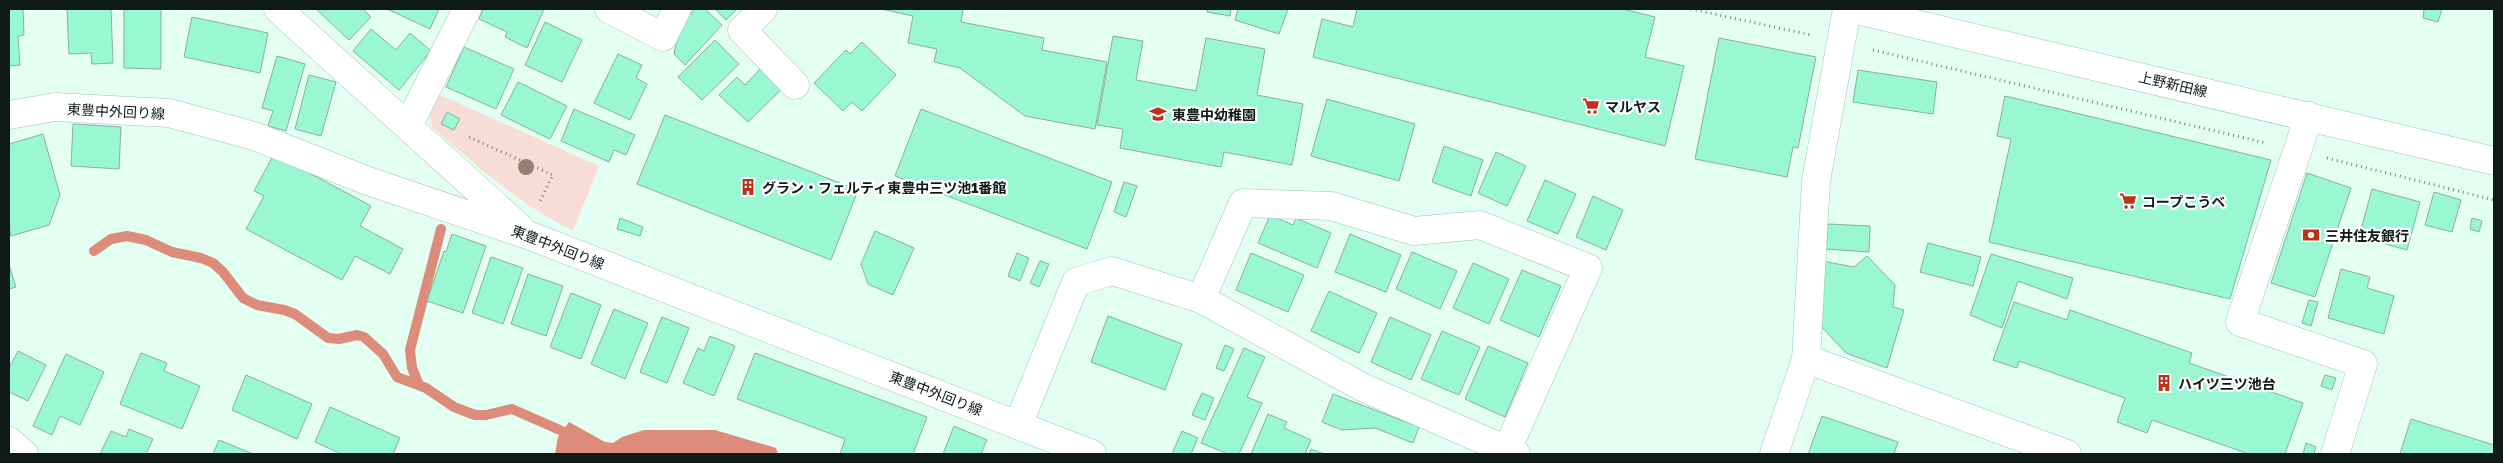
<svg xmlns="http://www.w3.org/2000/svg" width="2503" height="463" viewBox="0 0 2503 463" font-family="'Golos Text','Noto Sans JP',sans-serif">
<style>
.green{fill:#f8ddd7}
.water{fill:#dd8b7a}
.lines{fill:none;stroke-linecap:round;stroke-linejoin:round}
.stream{stroke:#dd8b7a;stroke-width:10}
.building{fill:#99f7d3;stroke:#8caea0}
.minor-casing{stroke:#a1c4b5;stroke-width:29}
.path{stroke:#74887f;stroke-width:3;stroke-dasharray:1 4;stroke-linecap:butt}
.minor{stroke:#fff;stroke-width:28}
.tree{fill:#997e72}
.labels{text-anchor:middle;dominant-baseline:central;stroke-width:4.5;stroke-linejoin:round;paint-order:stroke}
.street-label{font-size:14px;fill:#0d1a15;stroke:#fff}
.poi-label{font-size:14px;font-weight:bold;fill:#0d1a15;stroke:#fff;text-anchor:start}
</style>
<rect width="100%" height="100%" fill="#e2fff2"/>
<path class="green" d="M438,94L599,166L573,231C517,203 478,167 432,127L430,112Z"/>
<path class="water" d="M569,422L605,442L613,443L622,437L644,430H715L776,448L778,454H555L558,437Z"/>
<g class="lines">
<g class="stream">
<path d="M94,251L111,239L127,236L146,240L172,252L201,258L213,263L223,272L243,298L257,305L284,310L295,314L328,338L339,339L357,335L364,337L383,354L397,377L426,388L454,407L475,415H486L512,409L562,431"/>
<path d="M419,385L412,368L410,350L441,229"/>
</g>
</g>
<g class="building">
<path d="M9,9H23L24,35L18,36L20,65L9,66Z"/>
<path d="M67,9H111L113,63L92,64L91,53L69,54Z"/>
<path d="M124,9H161V69L124,68Z"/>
<path d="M316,9H363L371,17L349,40Z"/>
<path d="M387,9H439L430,29Z"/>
<path d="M483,9H544L527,48L505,37L507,32L479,19Z"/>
<path d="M695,9H705L722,25L685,65L674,54L680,25Z"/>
<path d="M715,9H737L726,20Z"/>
<path d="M881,9H963L961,22L1044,38L1042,50L1107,62L1095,129L1025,116L960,68L934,62L937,49L908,43L913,16Z"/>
<path d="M1208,9H1231L1230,16L1207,12Z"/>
<path d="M1238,9H1288L1279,34L1235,20Z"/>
<path d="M1357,9H1623L1655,17L1645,57L1684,66L1665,146L1313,57L1322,19L1353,27Z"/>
<path d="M2419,9H2442L2438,22L2423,18L2424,10Z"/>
<path d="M192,17L268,33L260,73L184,57Z"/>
<path d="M545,22L582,40L562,82L525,65Z"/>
<path d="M371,29L396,50L410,33L431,51L399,90L353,51Z"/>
<path d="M1113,36L1143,41L1136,80L1196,91L1206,38L1265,49L1257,95L1303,104L1292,165L1224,152L1221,167L1120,148L1123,129L1097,125Z"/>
<path d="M1719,38L1816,57L1798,148L1793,147L1787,177L1695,159Z"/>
<path d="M715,40L739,64L702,100L678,77Z"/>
<path d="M862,42L896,75L862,111L852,102L843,111L814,83L846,50L850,54Z"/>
<path d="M464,47L514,69L496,109L446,87Z"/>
<path d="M618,54L642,65L636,78L647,84L630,120L594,103Z"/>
<path d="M277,56L305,64L286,131L268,126L273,111L262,108Z"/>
<path d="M761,68L782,89L748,122L719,95L737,77L745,85Z"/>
<path d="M1858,70L1937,82L1933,114L1853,102Z"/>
<path d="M309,75L336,82L321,136L295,129Z"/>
<path d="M518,82L567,106L550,139L501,115Z"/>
<path d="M2005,96L2271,160L2230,299L1989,242L2011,139L1997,136Z"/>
<path d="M1327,99L1415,124L1399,181L1311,156Z"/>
<path d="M574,109L635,135L626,155L614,150L609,162L561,141Z"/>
<path d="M921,109L1112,182L1087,249L895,176Z"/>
<path d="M447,112L460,119L454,130L441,124Z"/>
<path d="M665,115L858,190L831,260L637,184Z"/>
<path d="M73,124L121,127L119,169L71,166Z"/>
<path d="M43,134L60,195L49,225L11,236L9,227V144Z"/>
<path d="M1444,146L1483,160L1471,196L1432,182Z"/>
<path d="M1496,152L1526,166L1507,206L1478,193Z"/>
<path d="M274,154L371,206L360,226L403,249L390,274L355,256L342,280L246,229L264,196L254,191Z"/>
<path d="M2307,173L2351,188L2315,297L2271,283Z"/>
<path d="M1545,180L1576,194L1558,234L1527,221Z"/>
<path d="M1124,182L1137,186L1126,217L1114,212Z"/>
<path d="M2372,189L2420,202L2407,250L2359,237Z"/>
<path d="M2434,192L2461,200L2452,232L2425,225Z"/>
<path d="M1593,196L1623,210L1606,250L1576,237Z"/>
<path d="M1270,215L1293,225L1296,218L1331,233L1317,268L1258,243Z"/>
<path d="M620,218L643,227L640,236L617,229Z"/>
<path d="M2472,218L2482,221L2479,232L2470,229Z"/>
<path d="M1828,224L1870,226L1869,252L1826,249Z"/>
<path d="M875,231L914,248L893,295L868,284L861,264Z"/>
<path d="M452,234L486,246L463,313L427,301L444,251L446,252Z"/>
<path d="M1350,234L1401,255L1386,292L1335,272Z"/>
<path d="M1928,243L1981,257L1973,286L1920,272Z"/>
<path d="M1412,252L1457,271L1440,309L1396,289Z"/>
<path d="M1017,253L1029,258L1020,281L1008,276Z"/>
<path d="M1251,253L1304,275L1288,312L1236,290Z"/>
<path d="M1991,254L2073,278L2067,299L2018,281L2002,328L1970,315Z"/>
<path d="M1867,256L1895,285L1893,307L1904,310L1887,368L1846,353L1817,322L1822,261L1854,267Z"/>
<path d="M491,257L523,268L503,324L472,313Z"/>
<path d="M1040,261L1049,264L1039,287L1030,283Z"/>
<path d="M1473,263L1509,279L1489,324L1453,308Z"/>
<path d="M9,265L16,287L9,289Z"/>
<path d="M2341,269L2370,277L2367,288L2394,296L2384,334L2328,318Z"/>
<path d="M1522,270L1561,286L1539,337L1500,320Z"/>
<path d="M528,274L563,286L546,336L511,324Z"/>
<path d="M1329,291L1377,313L1359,353L1311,331Z"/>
<path d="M571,293L601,305L581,359L550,347Z"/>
<path d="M2309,300L2318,302L2311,326L2302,323Z"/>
<path d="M2014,302L2067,320L2070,310L2192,353L2189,363L2303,403L2285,454H2249L2152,420L2147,433L2117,422L2125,398L2019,361L2017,368L1993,360Z"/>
<path d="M614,309L648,323L625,379L591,364Z"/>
<path d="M1108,316L1182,344L1165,390L1091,362Z"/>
<path d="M662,317L689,328L667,383L640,372Z"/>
<path d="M1390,317L1431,335L1411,380L1371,362Z"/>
<path d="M1442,331L1480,347L1459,395L1421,379Z"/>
<path d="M710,336L735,346L714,396L683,383L698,348L704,351Z"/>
<path d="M1225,345L1234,349L1224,371L1216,368Z"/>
<path d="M1488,346L1528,363L1505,417L1465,399Z"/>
<path d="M1244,348L1265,357L1247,397L1262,403L1239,454H1228L1201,443Z"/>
<path d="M18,351L46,365L28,401L9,392V368Z"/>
<path d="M141,353L167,363L164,371L200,386L182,429L120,404Z"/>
<path d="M755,353L927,417L913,454H840L845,439L737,399Z"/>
<path d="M66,354L104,372L80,425L60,416L52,435L33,426Z"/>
<path d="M246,375L312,404L297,439L232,410Z"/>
<path d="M2325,375L2336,378L2332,390L2321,386Z"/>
<path d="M1202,393L1214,398L1205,420L1192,415Z"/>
<path d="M1333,394L1419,427L1413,443L1375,428L1342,430L1322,422Z"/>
<path d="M330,407L400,438L393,454H342L315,442Z"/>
<path d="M1268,414L1287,422L1284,428L1311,440L1305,454H1251Z"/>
<path d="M1822,416L1898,442L1894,454H1808Z"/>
<path d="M2411,419L2494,445V454H2400Z"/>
<path d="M954,426L987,440L981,454H943Z"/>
<path d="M129,429L153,439L146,454H100L111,431L126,437Z"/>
<path d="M1182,431L1198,438L1191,454H1172Z"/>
<path d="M219,440L253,454H213Z"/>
<path d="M2306,443L2316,447L2314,454H2303Z"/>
<path d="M1311,449L1324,454H1309Z"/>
</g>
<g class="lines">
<g class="minor-casing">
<g id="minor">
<path d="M278,9L520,228"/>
<path d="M609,9L663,37L677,9"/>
<path d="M763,9L742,30L795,85"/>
<path d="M1852,9L2494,161"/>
<path d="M9,115L55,107L169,113L254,136L368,181L528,235L1092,454"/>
<path d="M2309,116L2240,322L2363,364L2335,454"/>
<path d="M408,126L467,9"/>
<path d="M1201,299L1243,203L1331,206L1414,231L1480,225L1588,268L1507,450"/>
<path d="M1806,359L2067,454"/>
<path d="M1018,425L1076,282L1112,271L1201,299L1364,388L1516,454"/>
<path d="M9,441L24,454"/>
<path d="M1774,454L1806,359L1816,181L1847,9"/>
</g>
</g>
<g class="path">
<path d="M1691,9L1811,35"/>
<path d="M1873,50L2266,143"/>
<path d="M469,137L553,175L539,203"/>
<path d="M2327,158L2494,200"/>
</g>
<use href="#minor" class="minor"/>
</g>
<circle class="tree" cx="526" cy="167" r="8"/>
<defs>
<g id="supermarket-bare" transform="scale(1.35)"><path d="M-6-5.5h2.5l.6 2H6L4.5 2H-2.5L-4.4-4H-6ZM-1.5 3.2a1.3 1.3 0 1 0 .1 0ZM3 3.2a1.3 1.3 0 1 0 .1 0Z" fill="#bc3119" stroke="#fff" stroke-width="2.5" paint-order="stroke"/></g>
<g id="school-bare" transform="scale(1.35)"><path d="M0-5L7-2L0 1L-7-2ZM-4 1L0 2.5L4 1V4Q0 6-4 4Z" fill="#bc3119" stroke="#fff" stroke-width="2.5" paint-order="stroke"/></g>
<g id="building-bare" transform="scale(1.35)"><path d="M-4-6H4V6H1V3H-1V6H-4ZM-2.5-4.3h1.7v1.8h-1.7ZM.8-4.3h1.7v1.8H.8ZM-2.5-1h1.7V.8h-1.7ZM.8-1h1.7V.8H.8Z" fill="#bc3119" stroke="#fff" stroke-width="2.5" paint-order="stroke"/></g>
<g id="bank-bare" transform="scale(1.35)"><path d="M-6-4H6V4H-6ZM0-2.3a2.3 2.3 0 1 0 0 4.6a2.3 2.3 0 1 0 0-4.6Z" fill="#bc3119" stroke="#fff" stroke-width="2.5" paint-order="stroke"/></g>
</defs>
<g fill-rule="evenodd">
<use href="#supermarket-bare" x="1591" y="106"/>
<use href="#school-bare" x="1158" y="114"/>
<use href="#building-bare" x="748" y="187"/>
<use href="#supermarket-bare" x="2128" y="201"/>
<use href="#bank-bare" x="2311" y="235"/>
<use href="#building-bare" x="2164" y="383"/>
</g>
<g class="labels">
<g class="street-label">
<text transform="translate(2173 84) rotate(13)">上野新田線</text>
<text transform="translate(116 111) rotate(3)">東豊中外回り線</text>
<text transform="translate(558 247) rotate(21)">東豊中外回り線</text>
<text transform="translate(936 393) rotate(21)">東豊中外回り線</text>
</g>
<g class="poi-label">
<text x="1605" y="106">マルヤス</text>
<text x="1172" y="114">東豊中幼稚園</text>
<text x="762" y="187">グラン・フェルティ東豊中三ツ池1番館</text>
<text x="2142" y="201">コープこうべ</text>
<text x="2325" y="235">三井住友銀行</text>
<text x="2178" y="383">ハイツ三ツ池台</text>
</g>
</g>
<rect width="2503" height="463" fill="none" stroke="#0d1a15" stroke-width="20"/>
</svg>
